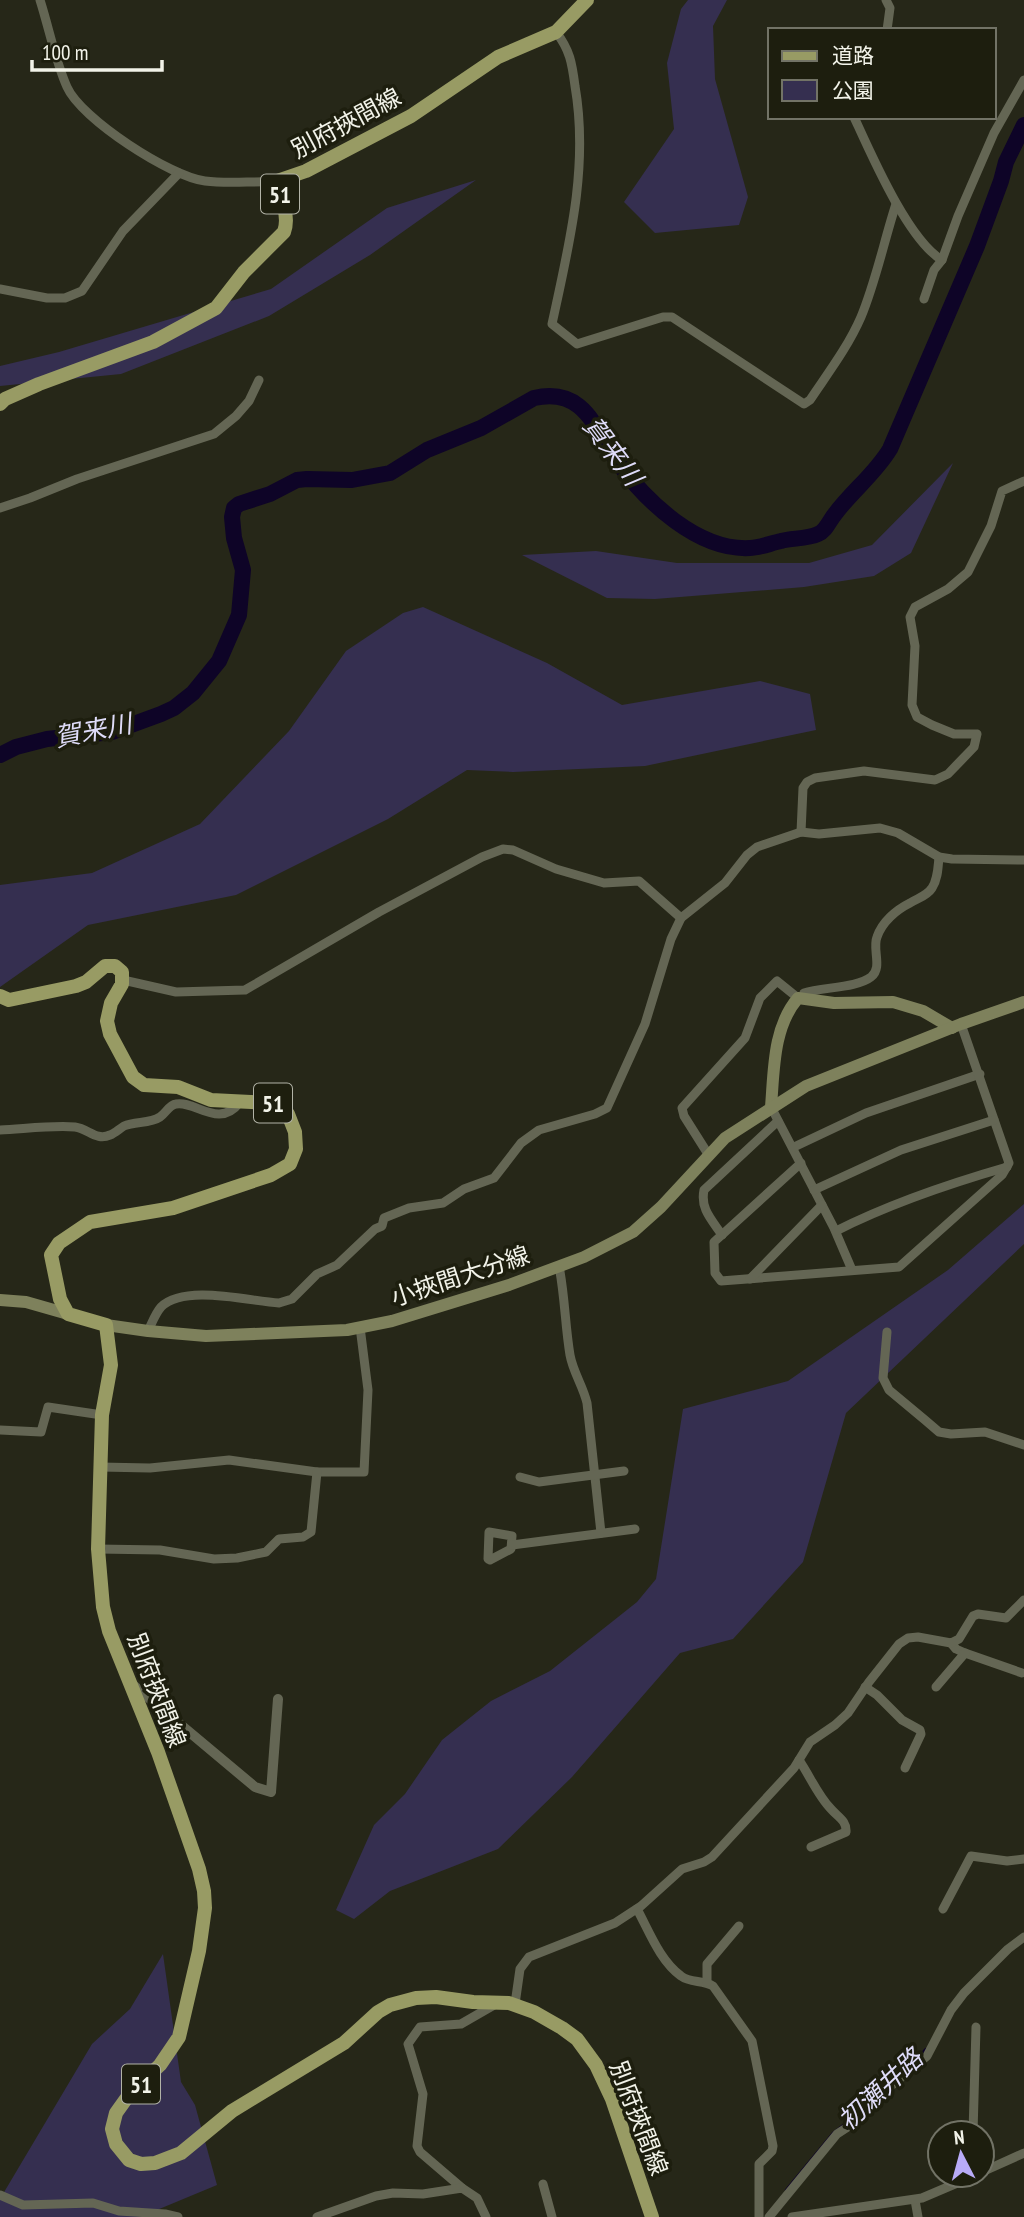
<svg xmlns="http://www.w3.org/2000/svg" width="1024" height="2217" viewBox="0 0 1024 2217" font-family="'PT Sans Narrow','Noto Sans JP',sans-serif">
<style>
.green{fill:#352f50}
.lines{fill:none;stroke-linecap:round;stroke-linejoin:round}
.stream{stroke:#0e0427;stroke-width:2.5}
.river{stroke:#0e0427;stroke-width:16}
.minor{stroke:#646654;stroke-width:9}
.tertiary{stroke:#646654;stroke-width:10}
.secondary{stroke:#7e815c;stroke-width:12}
.primary{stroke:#989b64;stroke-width:14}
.labels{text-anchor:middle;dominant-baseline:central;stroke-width:7;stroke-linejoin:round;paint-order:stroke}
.shield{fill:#1d1e0e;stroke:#b2b3a7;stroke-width:2}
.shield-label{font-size:23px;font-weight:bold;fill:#f2f3e9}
.street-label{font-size:24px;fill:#f2f3e9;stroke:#1d1e0e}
.water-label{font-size:26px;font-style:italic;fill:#dfdcf9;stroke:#1d1e0e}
</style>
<rect width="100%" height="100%" fill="#262718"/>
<g class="green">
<path d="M688,0H727L713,26L715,79L748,197L739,225L655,233L624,202L674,129L667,63L681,9Z"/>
<path d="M476,180L370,255L269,316L121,374L0,386V366L59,352L271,289L387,208Z"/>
<path d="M953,463L911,553L874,576L804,587L655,599L607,598L522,555L596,551L677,563H809L872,545Z"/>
<path d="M423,607L547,663L622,705L760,681L810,694L816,730L645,766L513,772L467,770L388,819L236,895L88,925L0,987V885L92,873L200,824L289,731L346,651L403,613Z"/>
<path d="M1024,1204V1244L846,1413L803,1562L733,1639L680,1653L572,1777L498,1849L390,1891L354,1919L336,1910L374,1825L405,1794L442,1740L491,1701L550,1671L637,1602L656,1579L683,1409L788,1381L948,1270Z"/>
<path d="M163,1954L181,2082L195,2105L217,2185L140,2217H0V2199L92,2044L130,2009Z"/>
</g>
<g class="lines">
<g class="stream">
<path d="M913,2062L926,2049"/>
<path d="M870,2102L880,2088L897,2075"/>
<path d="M786,2190L833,2133L863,2110"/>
</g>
<path class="river" d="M0,755L16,747L47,739L112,732L161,714L174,708L193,693L219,661L239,615L243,570L234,538L232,517L234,508L239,504L270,494L297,480L307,479L352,480L390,473L427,450L481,428L534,398C586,386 596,432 619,464C647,502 698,551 750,548C760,548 771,543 781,541C792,538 807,539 818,534C826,531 829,521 835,514C852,491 875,474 890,449L977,246L1001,181L1006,162L1024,125"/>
<g class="minor">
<path d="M40,0C49,28 55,60 67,87C81,119 171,177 205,181C228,184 252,181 274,182"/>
<path d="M886,0L890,8L887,30"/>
<path d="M556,32C570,50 572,63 575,86C589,167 569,245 552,324L577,344L663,317H672L804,404L810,400C828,373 848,347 861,317C876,281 884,241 896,204"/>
<path d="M854,117C871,154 908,240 942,260"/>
<path d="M0,289L47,298H65L82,291L123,231L179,173"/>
<path d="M924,299L934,270L942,260L958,216L994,133L1024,80"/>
<path d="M0,508L30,498L77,479L214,434L236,416L249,401L259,380"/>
<path d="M801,832L803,788L807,782L815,778L864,771L935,780L948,774L974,747L977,734H954L932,725L917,717L912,705L915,646L910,617L915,607L948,589L968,572L991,526L1002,491L1024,481"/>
<path d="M123,980L176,992L245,990L379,912L482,857L503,849L513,850L556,869L604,883L639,881L681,918"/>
<path d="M804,997V993C822,987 857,988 871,977C883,968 872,949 877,937C882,922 896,910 910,903C918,898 927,896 932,888C938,879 938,867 939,857"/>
<path d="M771,1107L834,1228L852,1270"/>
<path d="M0,1130C23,1129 53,1125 75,1127C89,1129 96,1141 110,1135C115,1133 119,1129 124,1126C135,1121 150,1124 160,1117C166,1113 169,1105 176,1104C195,1100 219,1130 240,1102"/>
<path d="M794,1147L866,1113L980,1074"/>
<path d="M708,1154L684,1116L682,1108L745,1038L760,998L777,981L798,998"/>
<path d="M801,1163L714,1242L715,1273L721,1281L899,1267L1002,1175L1009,1163L961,1024"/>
<path d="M814,1190L901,1150L994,1120"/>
<path d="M836,1231C891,1203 948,1184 1007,1167"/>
<path d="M722,1235C712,1220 700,1209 704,1190L778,1121"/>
<path d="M559,1266C565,1297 565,1325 570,1355C573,1372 583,1386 587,1403L601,1533"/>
<path d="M750,1279L822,1205"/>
<path d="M148,1331C152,1323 155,1314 161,1307C185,1284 248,1301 279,1303L292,1299L317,1274L337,1265L375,1229L382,1226L384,1218L409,1208L443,1203L464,1189L494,1178L521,1143L539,1130L595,1114L607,1108L645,1024L671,939L681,918L725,883L747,855L757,847L801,832L819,834L880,828L898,833L939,857L952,859L1024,860"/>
<path d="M887,1332L883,1378L889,1390L925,1420L939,1432L951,1434L985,1432L1024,1445"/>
<path d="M0,1430L41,1432L48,1407L102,1415"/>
<path d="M100,1467L150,1468L229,1460L317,1472H364L368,1390L360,1327"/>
<path d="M520,1477L539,1482L624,1471"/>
<path d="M489,1532L512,1536L511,1549L490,1560L488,1559Z"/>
<path d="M512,1545L635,1529"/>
<path d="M98,1549L160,1550L214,1559L237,1558L266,1552L279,1539L303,1537L311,1532L317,1472"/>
<path d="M951,1643L956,1649L965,1653L1022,1673"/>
<path d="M865,1687L877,1695L902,1720L920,1730L921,1734L905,1768"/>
<path d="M936,1687L965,1653"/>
<path d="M799,1760C810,1776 818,1796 831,1809C838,1817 847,1821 846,1832L811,1847"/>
<path d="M637,1909C649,1931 660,1961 681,1976C690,1983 703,1980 713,1986L752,2041L773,2146L772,2151L759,2164V2217"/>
<path d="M943,1909L971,1856L1007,1861L1024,1859"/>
<path d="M707,1982V1964L739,1926"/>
<path d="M515,2004L520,1969L529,1957L615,1923L641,1906L682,1869L704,1862L712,1857L794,1768L810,1742L835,1725L848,1713L869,1682L899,1644L908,1638L918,1637L951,1643L959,1639L973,1616L978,1614L1006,1618L1024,1600"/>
<path d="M973,2133L976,2027"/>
<path d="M982,2172L1024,2153"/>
<path d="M543,2184L552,2217"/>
<path d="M462,2188L420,2152L417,2146L423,2094L408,2044L420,2027L461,2024L494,2005"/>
<path d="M0,2195L23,2205L93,2203L119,2211L165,2214L178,2217"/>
<path d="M915,2200L918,2217"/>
<path d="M317,2217L376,2196L393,2193L423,2194L462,2188L477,2198L486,2217"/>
<path d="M769,2217L837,2134L863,2117L886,2090L927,2056L951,2010L964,1993L1008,1949L1024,1937"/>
<path d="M792,2217L922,2198L976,2175"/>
</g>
<path class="tertiary" d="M132,1684L255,1787L271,1792L278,1699"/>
<g class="secondary">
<path d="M771,1107C774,1070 773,1027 798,998L834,1003L893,1002L923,1011L952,1028"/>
<path d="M0,1300L26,1302L68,1314"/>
<path d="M106,1325L148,1331L206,1336L347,1330L392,1321L509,1285L584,1257L633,1232L661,1207L725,1138L806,1086L961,1024L1024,1002"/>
</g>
<g class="primary">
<path d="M0,404L5,399L39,384L153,342L216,308L244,272L284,232C290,216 281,197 274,182L306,171L411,116L498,57L556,32L587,0"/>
<path d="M0,996L9,1000L76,986L86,982L105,966H115L122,972V984L111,1003L107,1021L110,1034L133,1077L144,1085L178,1087L211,1100L271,1103L279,1106L288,1114L295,1132L296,1149L290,1164L271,1175L173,1208L90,1222L59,1243L51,1255L60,1299L68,1314L106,1325L111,1365L102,1415L98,1549L103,1607L109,1631L158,1752L199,1869L204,1891L205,1908L199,1951L179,2037L160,2065L131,2092L116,2113L112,2129L116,2144L129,2160L141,2164L155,2163L181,2153L232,2111L344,2043L378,2012L390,2005L416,1998L436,1997L473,2002L509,2003L534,2012L562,2028L577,2039L596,2065L612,2099L652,2217"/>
</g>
</g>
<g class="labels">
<g class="shield">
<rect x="261" y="174.5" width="38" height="39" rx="5"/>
<rect x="254" y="1083.5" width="38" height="39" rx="5"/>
<rect x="122" y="2064.5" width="38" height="39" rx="5"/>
</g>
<g class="shield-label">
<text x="280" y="194">51</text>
<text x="273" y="1103">51</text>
<text x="141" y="2084">51</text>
</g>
<g class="street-label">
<text transform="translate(346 123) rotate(-28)">別府挾間線</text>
<text transform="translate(460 1276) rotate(-18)">小挾間大分線</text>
<text transform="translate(157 1690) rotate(69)">別府挾間線</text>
<text transform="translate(639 2118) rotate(69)">別府挾間線</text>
</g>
<g class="water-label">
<text transform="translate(613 451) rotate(53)">賀来川</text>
<text transform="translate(93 730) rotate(-11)">賀来川</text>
<text transform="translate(880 2089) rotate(-43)">初瀬井路</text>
</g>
</g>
<rect x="768" y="28" width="228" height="91" fill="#1d1e0e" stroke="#727366" stroke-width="2"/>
<rect x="782" y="51" width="35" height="10" fill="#989b64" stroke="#727366" stroke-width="2"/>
<text x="832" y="63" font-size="21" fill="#f2f3e9">道路</text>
<rect x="782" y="80" width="35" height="21" fill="#352f50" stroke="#727366" stroke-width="2"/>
<text x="832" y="98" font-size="21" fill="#f2f3e9">公園</text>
<g transform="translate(961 2154) rotate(354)"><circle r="33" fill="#1d1e0e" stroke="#727366" stroke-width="2"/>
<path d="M0-5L12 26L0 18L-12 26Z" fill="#b8abf7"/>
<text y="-10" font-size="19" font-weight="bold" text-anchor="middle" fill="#f2f3e9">N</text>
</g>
<path d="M32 60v10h130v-10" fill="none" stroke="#f2f3e9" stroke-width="3.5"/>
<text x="42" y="60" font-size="21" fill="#f2f3e9" stroke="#1d1e0e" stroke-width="5" paint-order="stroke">100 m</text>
</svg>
